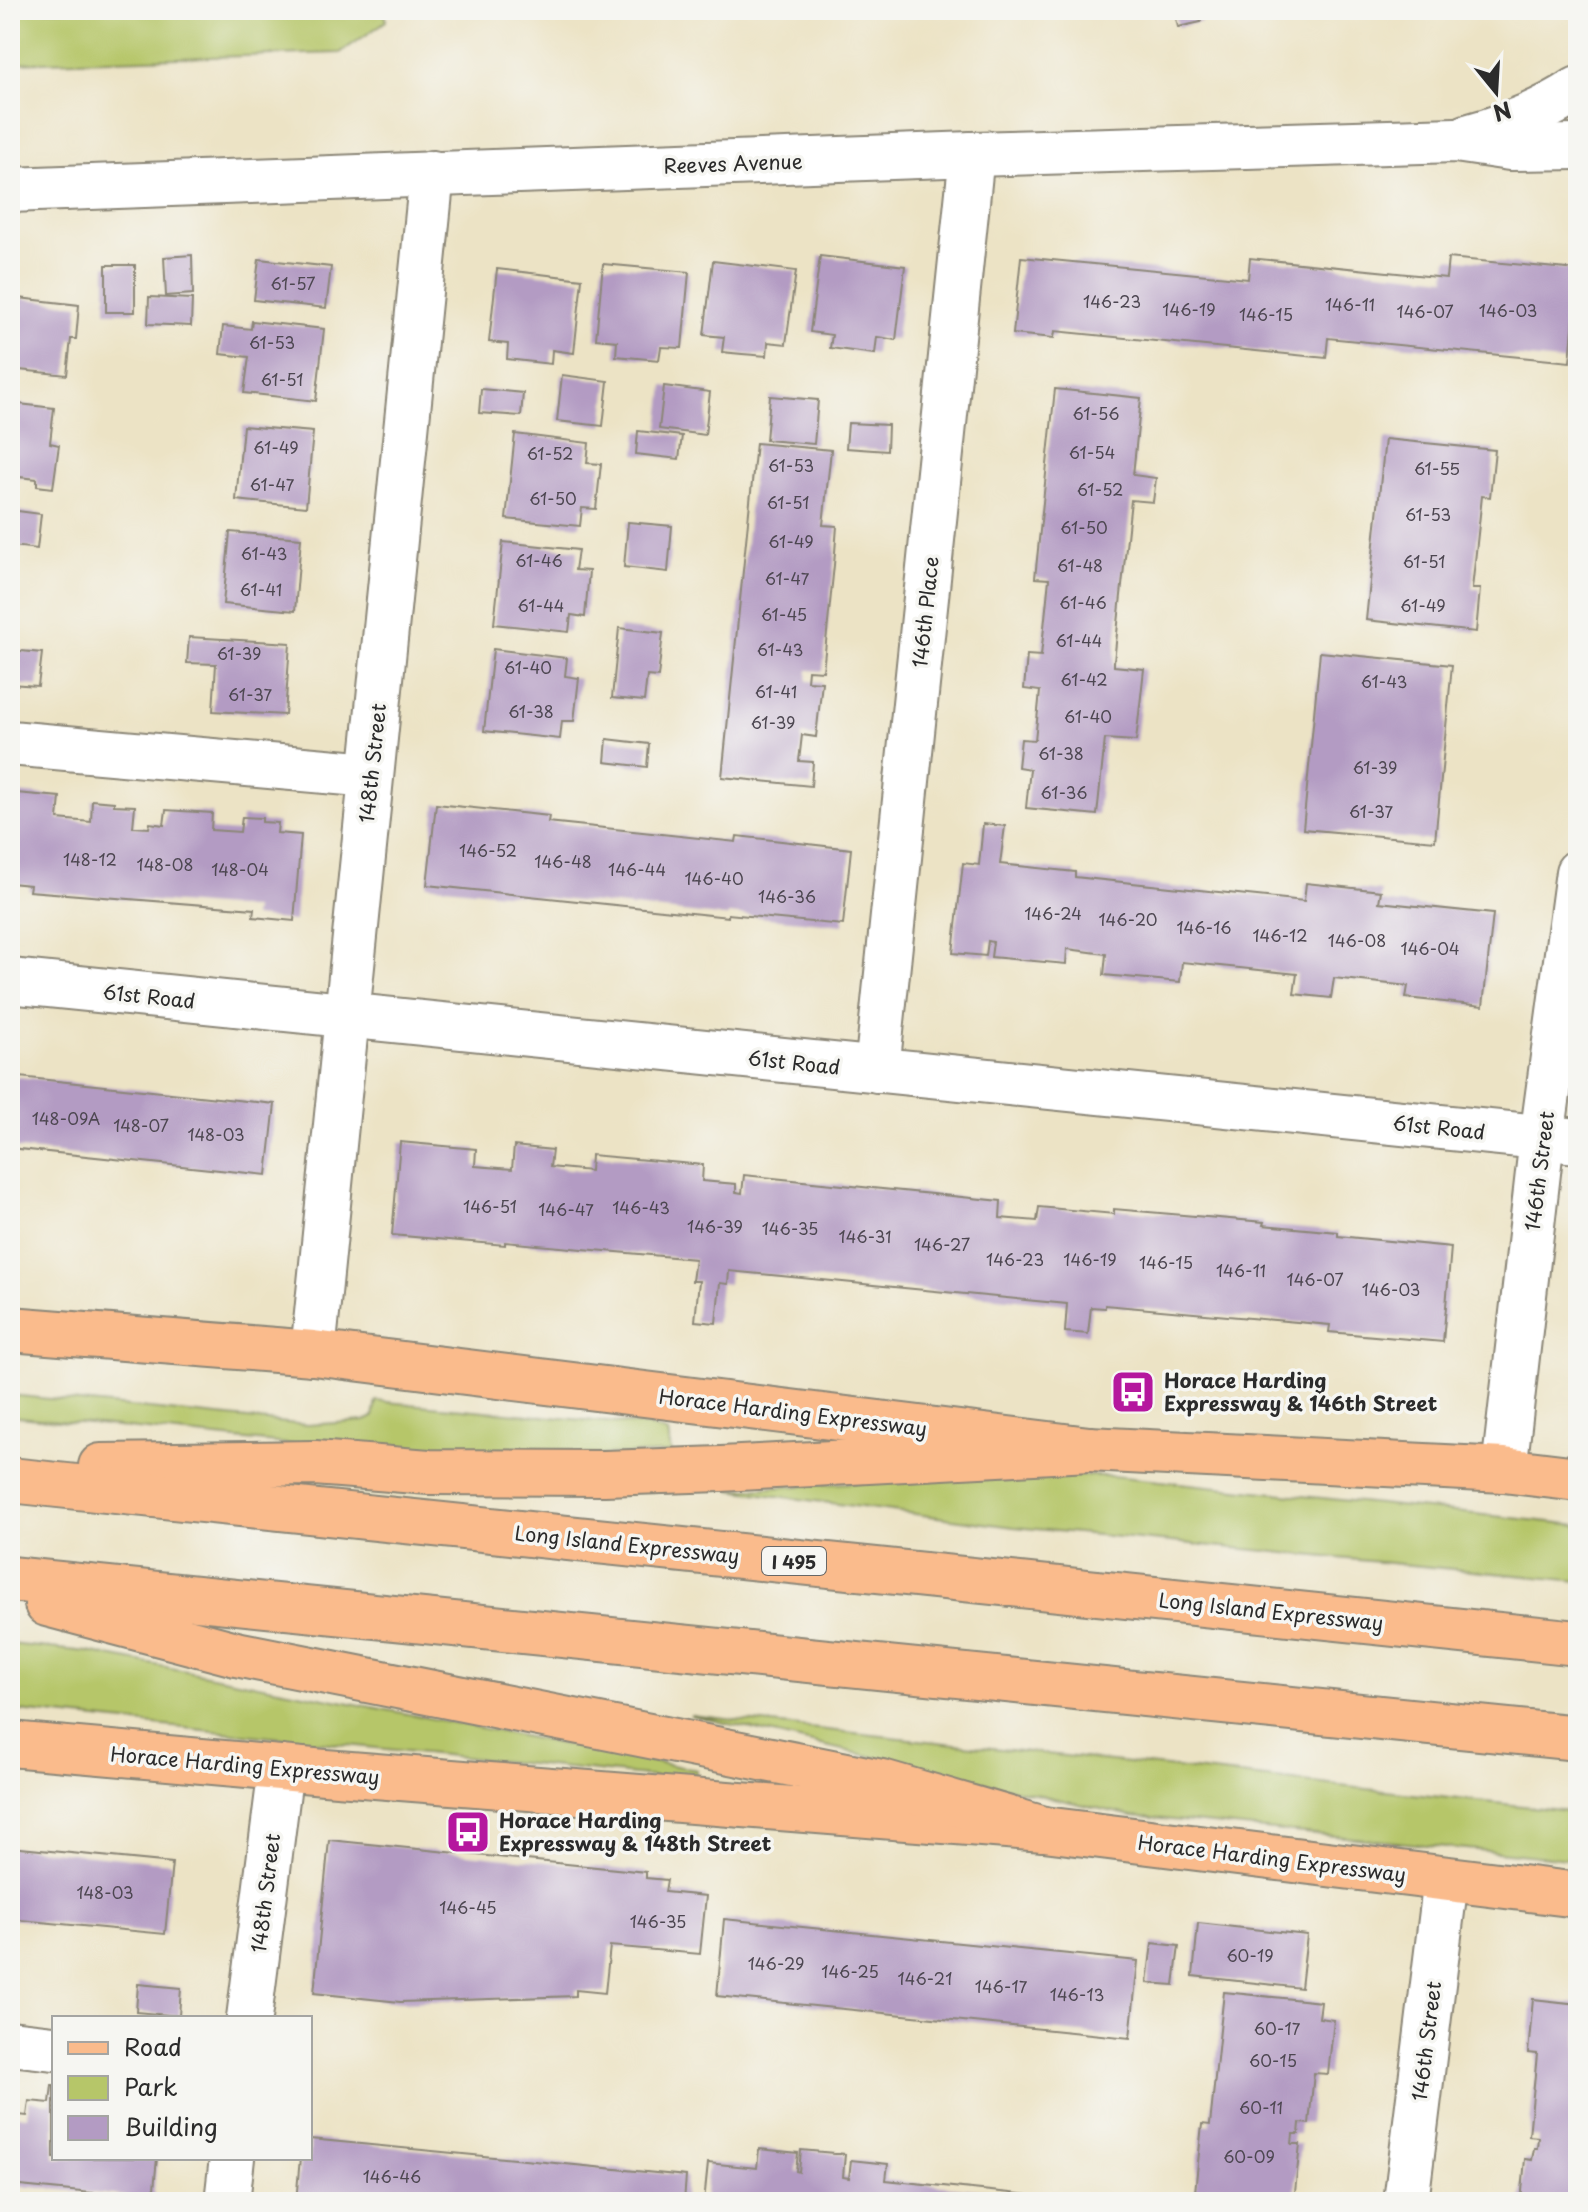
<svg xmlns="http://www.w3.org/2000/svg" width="1588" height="2212" viewBox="0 0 1588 2212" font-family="'Playpen Sans',sans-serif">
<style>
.green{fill:#b6c669;stroke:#70784a;stroke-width:2}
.building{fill:#b39bc3}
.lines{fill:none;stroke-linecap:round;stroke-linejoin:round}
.minor-casing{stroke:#8c8778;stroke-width:48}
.major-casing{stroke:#8c8778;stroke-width:48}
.highway-casing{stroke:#8c8778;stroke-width:48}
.minor{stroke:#fff;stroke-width:44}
.major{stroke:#fabb8c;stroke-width:44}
.highway{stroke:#fabb8c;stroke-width:44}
.labels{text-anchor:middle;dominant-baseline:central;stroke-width:7;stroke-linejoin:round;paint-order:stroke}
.number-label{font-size:16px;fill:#4d4751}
.shield{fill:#f6f6f2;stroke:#686867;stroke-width:2}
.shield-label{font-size:18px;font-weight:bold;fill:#2b2b2b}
.street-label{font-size:20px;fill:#2b2b2b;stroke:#f6f6f2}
.poi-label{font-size:20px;font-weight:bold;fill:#2b2b2b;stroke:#f6f6f2;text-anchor:start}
</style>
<rect width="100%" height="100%" fill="#f6f6f2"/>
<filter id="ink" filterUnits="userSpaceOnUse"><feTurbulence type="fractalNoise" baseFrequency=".0125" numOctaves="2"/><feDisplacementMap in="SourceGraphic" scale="16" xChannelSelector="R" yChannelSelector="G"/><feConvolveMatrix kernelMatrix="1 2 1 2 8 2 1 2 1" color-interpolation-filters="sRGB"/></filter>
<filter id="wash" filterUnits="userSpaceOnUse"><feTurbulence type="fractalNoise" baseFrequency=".006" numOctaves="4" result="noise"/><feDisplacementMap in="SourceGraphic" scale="32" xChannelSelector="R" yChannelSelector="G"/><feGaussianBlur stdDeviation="1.8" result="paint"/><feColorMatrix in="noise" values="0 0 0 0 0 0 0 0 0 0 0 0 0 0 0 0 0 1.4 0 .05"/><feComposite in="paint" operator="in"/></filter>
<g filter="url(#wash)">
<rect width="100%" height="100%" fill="#ece3c5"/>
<g class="green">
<path d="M10,10H385L386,21L340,53L10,63Z"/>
<path d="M10,1395L307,1425L365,1421L373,1417L376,1401L649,1426L668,1433L671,1453L444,1460L10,1416Z"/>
<path d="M977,1475L1113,1476L1578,1525V1581L1014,1527L731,1490Z"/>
<path d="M10,1644L88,1652L697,1770L693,1781L10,1710Z"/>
<path d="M690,1715L1578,1812V1860L1132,1816Z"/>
</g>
<g id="blocks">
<g class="building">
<path d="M1174,10H1198L1201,22L1178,27Z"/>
<path d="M192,255L193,294L166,296L164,257Z"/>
<path d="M820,256L905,266L896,340L877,337L875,354L830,348L832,335L810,332Z"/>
<path d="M1021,257L1248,279L1250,258L1446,278L1448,258L1578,270L1570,362L1328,338L1326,358L1055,331L1054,338L1013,334Z"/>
<path d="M259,259L331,267L326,308L254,300Z"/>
<path d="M713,261L796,271L786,344L768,342L767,356L742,354L722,352L724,337L704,335Z"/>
<path d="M603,264L689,272L682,348L661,347L659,360L616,356L617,341L596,339Z"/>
<rect x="106" y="265" width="29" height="47"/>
<path d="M497,269L582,279L574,353L552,350L551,364L507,359L508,344L489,342Z"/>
<path d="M10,297L79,305L76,339H71L67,375L10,369Z"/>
<path d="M149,297L192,299L191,326L148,324Z"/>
<path d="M252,321L324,329L316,401L244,393L249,357L220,354L223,326L251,329Z"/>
<path d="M562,375L608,381L603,426L557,421Z"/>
<path d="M664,386L710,392L705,435L659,429Z"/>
<path d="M481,389L523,393L521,416L479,413Z"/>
<path d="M1055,389L1141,398L1133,475L1156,478L1153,502L1131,500L1114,662V666L1144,669L1136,741L1105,739L1097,815L1026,808L1030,769L1018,767L1021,739L1035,740L1040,691L1024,689L1027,655L1041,656L1045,618L1049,579L1035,578Z"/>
<path d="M770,396L818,400L814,444L766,440Z"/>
<path d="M10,403L54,408L50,443L59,445L53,488L37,486V479L10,476Z"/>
<path d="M848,423L888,425L887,451L846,448Z"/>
<path d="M243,426L313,432L306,507L236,500Z"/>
<path d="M638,431L682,436L679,459L636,454Z"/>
<path d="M515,434L589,443L587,463L601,464L596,509L582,508L580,526L506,519Z"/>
<path d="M1385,439L1495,450L1490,497L1482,496L1477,543L1472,589H1480L1476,632L1366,620Z"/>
<path d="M756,443L831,450L823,525L837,526L834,565L823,671L808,670L807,681L822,682L816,737L802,735L799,761L813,762L811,786L722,777Z"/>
<path d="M10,510L41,514L37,549L13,546L12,554H10Z"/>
<path d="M628,522L672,526L668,572L624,567Z"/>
<path d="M230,532L301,538L295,611L223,604Z"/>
<path d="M503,542L578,550L575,570L589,571L585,617L571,615L569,632L494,624Z"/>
<path d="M619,628L663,633L658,677L647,676L644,701L612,698Z"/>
<path d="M189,637L290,643L285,715L213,711L216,664L187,663Z"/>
<path d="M493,649L567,658L565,676L579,678L574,721H562L560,739L484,731Z"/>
<path d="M10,650L42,653L38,686L10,684Z"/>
<path d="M1320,652L1452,665L1435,841L1303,829Z"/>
<path d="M607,739L649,744L647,767L605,762Z"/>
<path d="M16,793L60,797L58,819L91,822L92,800L114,802V805L135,806L133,827L149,828L150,823L164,825L166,810L212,813L211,830L240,832L242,817L262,818V822L278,823L277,833L301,835L294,921L253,917L254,909L29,891L30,885L10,883V810H14Z"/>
<path d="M436,804L549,816L548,822L586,826L736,842L737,836L851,849L843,925L728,914V917L691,913L427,885Z"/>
<path d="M983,824L1005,826L1000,864L1075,872V877L1304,901L1306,883L1381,891L1379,902L1493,914L1483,1006L1406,998L1408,986L1334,978L1331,998L1294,994L1297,974L1182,962L1180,982L1104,975L1106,954L1067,949L1066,964L991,957L993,942L988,941L986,956L953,953L963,863L979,865Z"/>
<path d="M10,1076L275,1104L267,1175L10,1148Z"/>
<path d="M400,1142L476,1149L475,1166L512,1169L514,1146L552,1150L550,1167L590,1171L591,1155L703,1165L702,1181L736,1184V1192L742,1193L744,1175L1001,1201L1000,1218L1037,1221L1039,1207L1114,1214V1209L1264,1222L1263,1225L1338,1232V1236L1451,1247L1443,1342L1329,1332L1330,1325L1105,1305V1308L1091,1307L1088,1334L1065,1332L1067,1304L729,1271L728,1284L720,1283L716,1323L695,1321L699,1281H692L695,1259L505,1242V1245L392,1235Z"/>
<path d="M329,1840L646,1872V1878L667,1880L665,1892L706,1896L700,1954L610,1946L605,1993L576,1990V1996L400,2002L314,1993Z"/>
<path d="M10,1847L172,1863L165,1934L10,1919Z"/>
<path d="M724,1919L1138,1961L1130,2038L717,1996Z"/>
<path d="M1198,1923L1307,1935L1301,1988L1193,1976Z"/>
<path d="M1152,1943L1179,1946L1174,1985L1147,1983Z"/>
<path d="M138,1984L181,1988L179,2016L136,2012Z"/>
<path d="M1224,1992L1321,2002L1319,2018L1334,2020L1328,2074L1314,2073L1309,2124L1300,2123L1299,2134H1293L1292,2144H1300L1294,2202H1194L1202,2124L1210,2125Z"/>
<path d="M1533,1999L1578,2004V2202H1521L1525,2159L1532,2160L1534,2148H1537L1538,2137L1529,2136L1537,2054L1528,2053Z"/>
<path d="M52,2085H54V2158H157L153,2199L10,2185V2114L27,2116L29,2101L50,2103Z"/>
<path d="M310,2139L686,2176L684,2202H296L300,2158H310Z"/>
<path d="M759,2149L798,2153L796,2171L799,2172L801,2150L845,2154L843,2177L849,2178L851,2160L888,2164L886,2180L1076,2200V2202H704L708,2163L757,2168Z"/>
</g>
</g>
</g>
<g filter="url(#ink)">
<use href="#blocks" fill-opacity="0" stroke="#8c8778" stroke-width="2"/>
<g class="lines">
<g class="minor-casing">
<g id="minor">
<path d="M1467,137C1507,126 1544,112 1578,89"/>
<path d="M10,190L972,154L1456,140L1510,148L1578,147"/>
<path d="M10,743L371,775"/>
<path d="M10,981L1578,1141"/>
<path d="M877,1070L972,154"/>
<path d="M313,1353L432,173"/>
<path d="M1504,1470L1542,1138L1578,872"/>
<path d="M249,2018L281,1768"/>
<path d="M10,2043L54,2048"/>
<path d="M227,2202L232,2158"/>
<path d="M1406,2202L1446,1879"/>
</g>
</g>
<g class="major-casing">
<g id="major">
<path d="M10,1329L313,1353L1089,1449L1504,1470L1578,1479"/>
<path d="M10,1744L325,1772L1044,1829L1578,1895"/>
</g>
</g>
<g class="highway-casing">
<g id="highway">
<path d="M101,1466L315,1463L429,1472L604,1473L721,1469L1089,1449"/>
<path d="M10,1480L1578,1643"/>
<path d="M10,1579L1578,1738"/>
<path d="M47,1604L236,1654L882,1782L1044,1829"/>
</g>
</g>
<use href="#minor" class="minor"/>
<use href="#major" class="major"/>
<use href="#highway" class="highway"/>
</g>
</g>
<defs>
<g id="bus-square" transform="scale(2.3)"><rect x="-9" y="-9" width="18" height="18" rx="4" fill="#b5179e" stroke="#f6f6f2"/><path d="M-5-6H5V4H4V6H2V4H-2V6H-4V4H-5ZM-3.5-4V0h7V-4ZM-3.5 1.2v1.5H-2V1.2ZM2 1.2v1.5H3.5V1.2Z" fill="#fff"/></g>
</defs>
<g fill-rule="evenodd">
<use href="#bus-square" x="1133" y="1392"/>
<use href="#bus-square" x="468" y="1832"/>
</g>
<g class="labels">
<g class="number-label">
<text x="293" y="283">61-57</text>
<text x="1112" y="301">146-23</text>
<text x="1350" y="304">146-11</text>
<text x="1189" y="309">146-19</text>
<text x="1508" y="310">146-03</text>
<text x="1425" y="311">146-07</text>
<text x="1266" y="314">146-15</text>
<text x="272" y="342">61-53</text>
<text x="282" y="379">61-51</text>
<text x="1096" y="413">61-56</text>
<text x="276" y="447">61-49</text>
<text x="1092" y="452">61-54</text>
<text x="550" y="453">61-52</text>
<text x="791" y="465">61-53</text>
<text x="1437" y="468">61-55</text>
<text x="272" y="484">61-47</text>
<text x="1100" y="489">61-52</text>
<text x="553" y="498">61-50</text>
<text x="788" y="502">61-51</text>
<text x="1428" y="514">61-53</text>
<text x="1084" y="527">61-50</text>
<text x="791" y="541">61-49</text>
<text x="264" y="553">61-43</text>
<text x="539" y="560">61-46</text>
<text x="1424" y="561">61-51</text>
<text x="1080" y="565">61-48</text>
<text x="787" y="578">61-47</text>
<text x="261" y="589">61-41</text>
<text x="1083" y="602">61-46</text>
<text x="541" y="605">61-44</text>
<text x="1423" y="605">61-49</text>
<text x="784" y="614">61-45</text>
<text x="1079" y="640">61-44</text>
<text x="780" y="649">61-43</text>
<text x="239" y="653">61-39</text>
<text x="528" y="667">61-40</text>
<text x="1084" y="679">61-42</text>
<text x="1384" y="681">61-43</text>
<text x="776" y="691">61-41</text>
<text x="250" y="694">61-37</text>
<text x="531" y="711">61-38</text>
<text x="1088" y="716">61-40</text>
<text x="773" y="722">61-39</text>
<text x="1061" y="753">61-38</text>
<text x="1375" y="767">61-39</text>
<text x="1064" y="792">61-36</text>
<text x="1371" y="811">61-37</text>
<text x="488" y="850">146-52</text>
<text x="90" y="859">148-12</text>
<text x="563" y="861">146-48</text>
<text x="165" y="864">148-08</text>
<text x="240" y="869">148-04</text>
<text x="637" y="869">146-44</text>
<text x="714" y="878">146-40</text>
<text x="787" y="896">146-36</text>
<text x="1053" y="913">146-24</text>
<text x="1128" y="919">146-20</text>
<text x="1204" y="927">146-16</text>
<text x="1280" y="935">146-12</text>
<text x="1357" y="940">146-08</text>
<text x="1430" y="948">146-04</text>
<text x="66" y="1118">148-09A</text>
<text x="141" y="1125">148-07</text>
<text x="216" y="1134">148-03</text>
<text x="490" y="1206">146-51</text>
<text x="641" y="1207">146-43</text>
<text x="566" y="1209">146-47</text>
<text x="715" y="1226">146-39</text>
<text x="790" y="1228">146-35</text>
<text x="865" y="1236">146-31</text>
<text x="942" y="1244">146-27</text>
<text x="1015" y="1259">146-23</text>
<text x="1090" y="1259">146-19</text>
<text x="1166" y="1262">146-15</text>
<text x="1241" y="1270">146-11</text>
<text x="1315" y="1279">146-07</text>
<text x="1391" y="1289">146-03</text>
<text x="105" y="1892">148-03</text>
<text x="468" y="1907">146-45</text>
<text x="658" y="1921">146-35</text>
<text x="1250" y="1955">60-19</text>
<text x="776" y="1963">146-29</text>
<text x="850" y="1971">146-25</text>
<text x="925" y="1978">146-21</text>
<text x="1001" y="1986">146-17</text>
<text x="1077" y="1994">146-13</text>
<text x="1277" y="2028">60-17</text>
<text x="1273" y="2060">60-15</text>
<text x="1261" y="2107">60-11</text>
<text x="1249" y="2156">60-09</text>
<text x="392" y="2176">146-46</text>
</g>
<rect class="shield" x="762" y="1547" width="64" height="28" rx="6"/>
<g class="shield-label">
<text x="794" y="1561">I 495</text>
</g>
<g class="street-label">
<text transform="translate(733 163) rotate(-2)">Reeves Avenue</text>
<text transform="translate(925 612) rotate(-84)">146th Place</text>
<text transform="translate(372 763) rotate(-84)">148th Street</text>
<text transform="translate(149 996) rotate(6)">61st Road</text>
<text transform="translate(794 1062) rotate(6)">61st Road</text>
<text transform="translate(1439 1127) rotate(6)">61st Road</text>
<text transform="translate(1539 1171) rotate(-83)">146th Street</text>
<text transform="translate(793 1412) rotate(7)">Horace Harding Expressway</text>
<text transform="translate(627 1544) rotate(6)">Long Island Expressway</text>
<text transform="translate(1271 1611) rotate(6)">Long Island Expressway</text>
<text transform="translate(245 1765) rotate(5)">Horace Harding Expressway</text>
<text transform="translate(1272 1858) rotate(7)">Horace Harding Expressway</text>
<text transform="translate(265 1893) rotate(-83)">148th Street</text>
<text transform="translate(1426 2041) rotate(-83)">146th Street</text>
</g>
<g class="poi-label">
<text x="1164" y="1380">Horace Harding<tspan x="1164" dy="23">Expressway &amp; 146th Street</tspan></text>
<text x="499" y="1820">Horace Harding<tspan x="499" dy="23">Expressway &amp; 148th Street</tspan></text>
</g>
</g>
<rect width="1588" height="2212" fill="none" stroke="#f6f6f2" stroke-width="40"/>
<rect x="52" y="2016" width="260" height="144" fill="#f6f6f2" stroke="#a5a5a2" stroke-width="2"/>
<rect x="68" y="2042" width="40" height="12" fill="#fabb8c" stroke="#a5a5a2" stroke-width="2"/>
<text x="124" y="2056" font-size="24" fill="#2b2b2b">Road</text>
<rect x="68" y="2076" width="40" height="24" fill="#b6c669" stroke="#a5a5a2" stroke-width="2"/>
<text x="124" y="2096" font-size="24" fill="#2b2b2b">Park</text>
<rect x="68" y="2116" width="40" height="24" fill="#b39bc3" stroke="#a5a5a2" stroke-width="2"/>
<text x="124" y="2136" font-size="24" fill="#2b2b2b">Building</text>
<g transform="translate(1496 92) rotate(162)" stroke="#f6f6f2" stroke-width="6" paint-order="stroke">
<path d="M0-6L14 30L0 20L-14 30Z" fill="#2b2b2b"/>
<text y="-12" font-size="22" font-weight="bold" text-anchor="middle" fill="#2b2b2b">N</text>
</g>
</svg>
